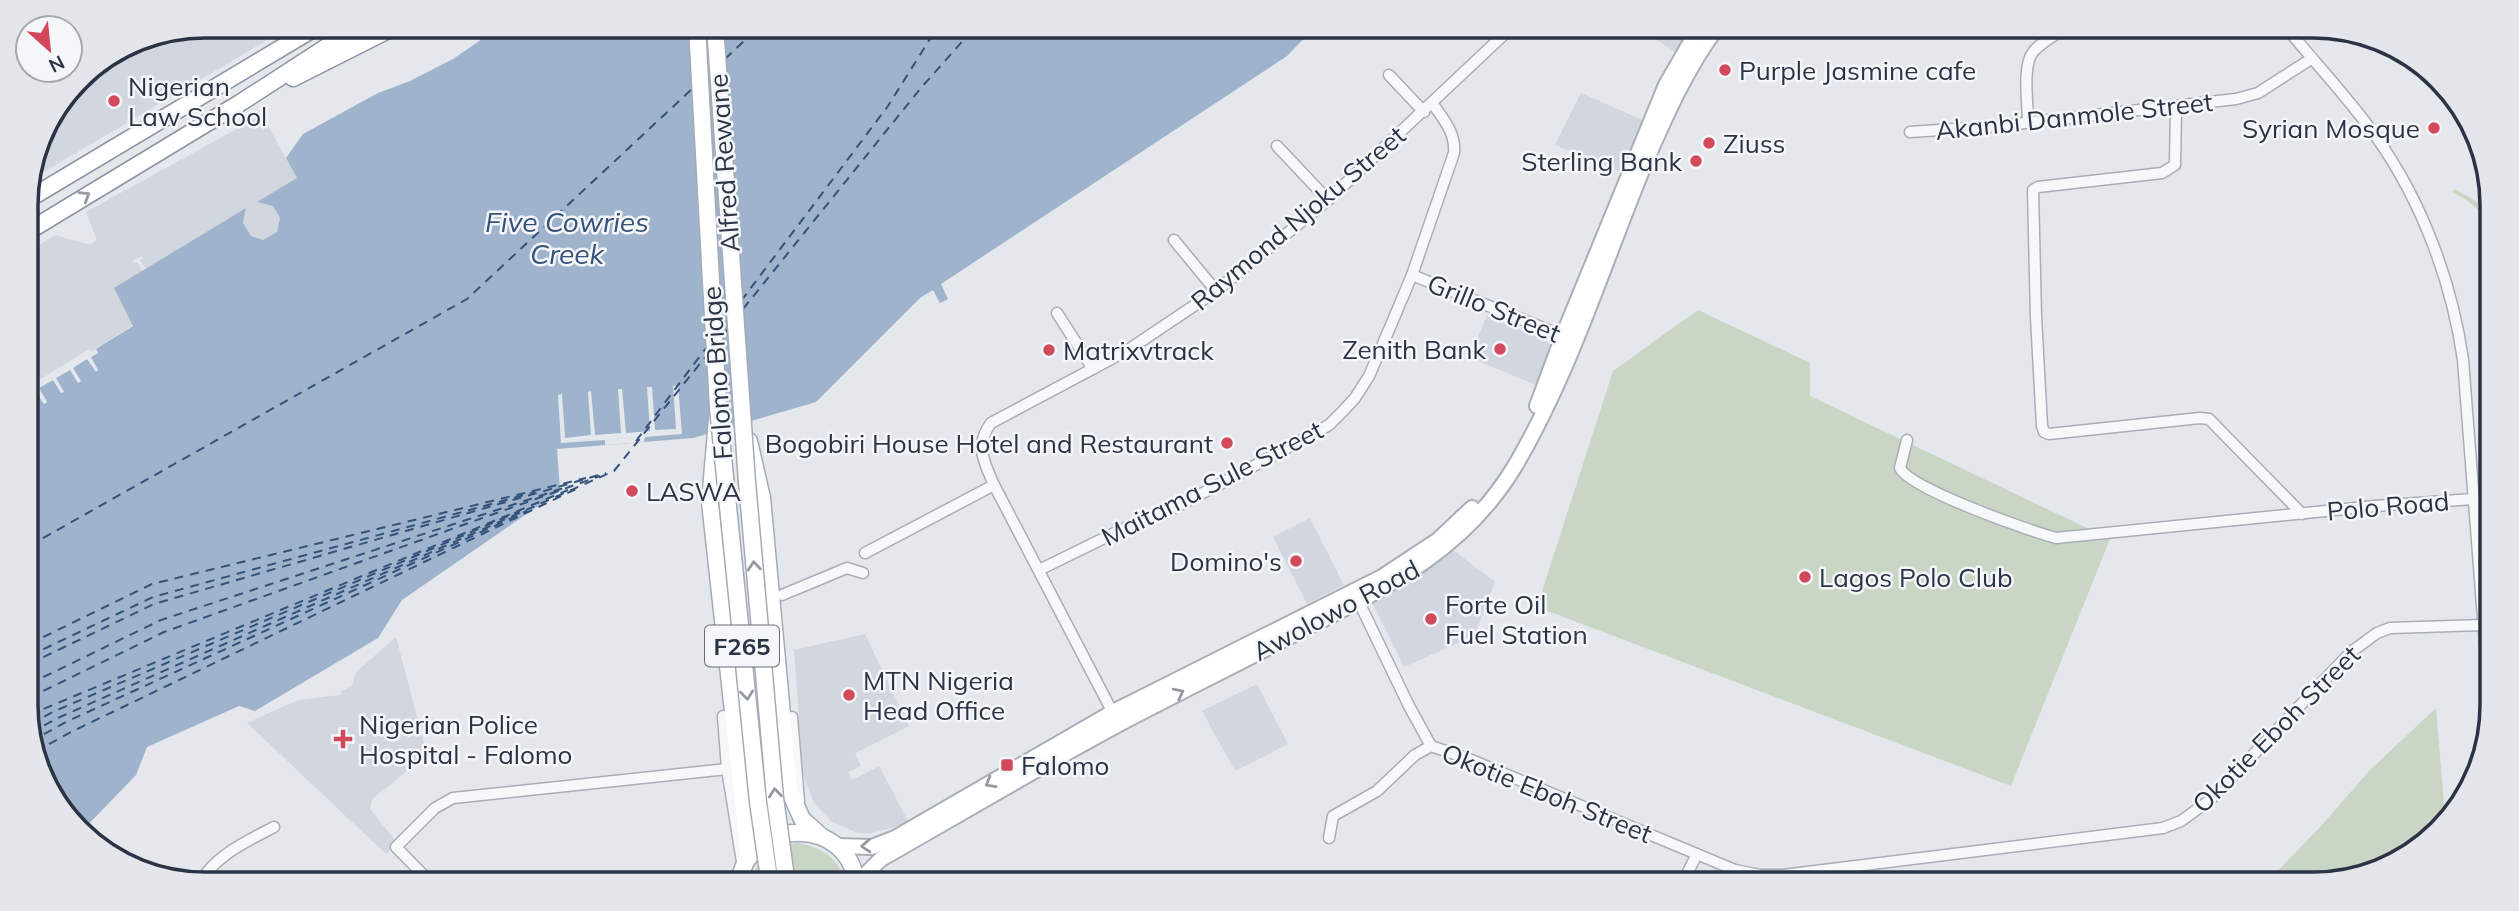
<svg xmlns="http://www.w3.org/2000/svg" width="2519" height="911" viewBox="0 0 2519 911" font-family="Mulish,sans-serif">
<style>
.built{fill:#d2d6de}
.green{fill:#c9d6c5}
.water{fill:#9fb4cc}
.pier{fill:#e4e7ec}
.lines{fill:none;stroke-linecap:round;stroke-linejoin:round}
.ferry{stroke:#34527a;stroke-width:2;stroke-dasharray:9 7;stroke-linecap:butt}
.minor-casing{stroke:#a9aeb7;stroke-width:13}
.secondary-casing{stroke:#a9aeb7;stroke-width:18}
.primary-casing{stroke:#a3abb8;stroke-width:19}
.trunk-casing{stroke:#8b94a3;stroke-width:19}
.minor{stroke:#f7f8fa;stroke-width:10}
.secondary{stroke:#fff;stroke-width:14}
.primary{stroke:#fff;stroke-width:16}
.trunk{stroke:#fff;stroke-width:16}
.primary-bridge-casing{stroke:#a3abb8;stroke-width:19;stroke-linecap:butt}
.primary-bridge{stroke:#fff;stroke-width:16}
.oneway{stroke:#959aa2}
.poi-dot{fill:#d1495b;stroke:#f4f6f9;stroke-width:2.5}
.labels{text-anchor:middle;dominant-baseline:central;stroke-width:5;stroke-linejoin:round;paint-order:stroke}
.shield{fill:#f4f6f9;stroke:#676e7b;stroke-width:2}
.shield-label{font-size:24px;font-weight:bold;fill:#2b3445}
.poi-label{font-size:26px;fill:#2b3445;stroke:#f4f6f9;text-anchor:start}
.street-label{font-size:26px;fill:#2b3445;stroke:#f4f6f9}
.water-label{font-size:28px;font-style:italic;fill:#34527a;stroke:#f4f6f9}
.rim{fill:none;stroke:#2b3445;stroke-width:3.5}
</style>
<rect width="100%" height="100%" fill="#e4e7ec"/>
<g class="built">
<path d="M205,26H291L30,180L45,126L87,71L137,40Z"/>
<path d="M1635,26H1685L1695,34L1682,56Z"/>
<path d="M1581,93L1647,122L1627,174L1555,145Z"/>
<path d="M262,115L297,178L259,202L273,206L280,218L277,232L263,240L250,236L243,223L246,209L146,269L140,260L143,258L142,256L132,261L134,263L137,262L143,271L115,289L133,325L28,391L27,252L55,235L90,245L97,240L86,212Z"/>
<path d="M1487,316L1548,342L1554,352L1540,387L1469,357Z"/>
<path d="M1310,518L1344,585L1307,604L1273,537Z"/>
<path d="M1453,550L1495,582L1474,636L1404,667L1372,602Z"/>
<path d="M865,634L909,726L855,753L861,766L848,772L852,780L879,766L909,823L872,833H858L832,822L814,803L803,774L795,719L799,718L794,650Z"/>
<path d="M396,637L427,755L372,799L370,809L398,844L386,854L247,723L298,700L341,695L342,691L352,685L356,672Z"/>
<path d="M1257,684L1288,744L1235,771L1202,711Z"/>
</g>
<g class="green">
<path d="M2455,189L2491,210V221L2468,201L2452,192Z"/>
<path d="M1698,310L1810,363V396L2110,539L2011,786L1537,607L1613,371Z"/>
<path d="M2436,708L2445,816L2422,848L2325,884H2265L2321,826L2370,770Z"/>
<path d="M797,843C822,847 841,859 845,885H751C754,859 774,847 797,843Z"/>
</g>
<path class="water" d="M501,26H1316L1287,56L941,284L948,299L940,303L933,290L920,298L816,402L693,438L557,449L560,491L402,600L378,638L255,711L239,706L147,747L136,775L82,831L71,824L30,740L28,391L133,326L114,288L246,208L243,223L251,236L263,240L277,232L280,218L273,206L257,202L297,178L286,158L303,134L378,93L410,81L453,59Z"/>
<g class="pier">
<path d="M89,349L91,352L96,349L98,353L91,357L98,370L96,372L87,359L73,368L81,381L78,383L70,370L56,378L64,392L61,393L53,380L39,388L47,402L44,404L35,391L28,395V387Z"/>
<path d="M678,385L682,434L645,437L644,442L605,445V440L561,443L558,395L562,394L565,438L591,435L588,392L591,391L595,435L621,433L618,389H622L626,433L650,431L647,387H652L655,430L676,429L673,386Z"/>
</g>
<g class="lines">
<g class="ferry">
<path d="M725,59L760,26"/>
<path d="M741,301L888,106L938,26"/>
<path d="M743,309L920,89L976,26"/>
<path d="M720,329L727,320"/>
<path d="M722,337L729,327"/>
<path d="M636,441L706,348"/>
<path d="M29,546L467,299L692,89"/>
<path d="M29,644L152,584L586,478"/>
<path d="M29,656L153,597L535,492"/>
<path d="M29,664L154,604L606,473"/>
<path d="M29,684L161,620L570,486"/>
<path d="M29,698L164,632L600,476"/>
<path d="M29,715L568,490"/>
<path d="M30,724L55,711L520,511"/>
<path d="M30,733L60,717L614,471L707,355"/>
<path d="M30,742L66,722L527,511"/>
<path d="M35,752L71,732L578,488"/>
</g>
<g class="minor-casing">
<g id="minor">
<path d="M2285,26C2315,63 2349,98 2377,138C2422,202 2452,282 2463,360L2485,644"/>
<path d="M1389,75L1424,112"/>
<path d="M2176,106L2175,165L2162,173L2038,187L2033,190L2036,317L2042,426L2044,432L2049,434L2200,418L2209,419L2302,514"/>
<path d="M2028,122C2028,104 2022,66 2033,52C2042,41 2057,34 2069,26"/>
<path d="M1910,132L1998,126L2236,99L2258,93L2311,59"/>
<path d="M1277,146L1328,200"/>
<path d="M1174,240L1216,291"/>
<path d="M1412,275L1568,338"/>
<path d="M1057,313L1093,369"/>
<path d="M1907,440L1900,468C1910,489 2030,531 2056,538L2375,506L2473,499"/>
<path d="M865,553L994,485"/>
<path d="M1039,570L1139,521L1176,507L1241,473L1329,425L1342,412L1355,398L1369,376L1394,318L1412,275L1454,153C1456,133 1443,119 1433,104"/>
<path d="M782,595L847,568L863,573"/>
<path d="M1356,596L1409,706L1431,746L1469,759L1735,870L1760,875H1783L2163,828L2181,821L2210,800L2351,652L2377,633L2390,628L2483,625"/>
<path d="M1114,715L994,485C984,461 974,446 991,423L1128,350L1216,291L1328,200L1513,26"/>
<path d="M723,716L727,769L743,868"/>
<path d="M792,717L799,801"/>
<path d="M1329,838L1333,816L1377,791L1415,755L1431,746"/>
<path d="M199,884C214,856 247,841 274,827"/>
<path d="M1676,884L1684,880L1697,854"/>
<path d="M433,885L396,847L435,808L453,798L727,769"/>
</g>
</g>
<g class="secondary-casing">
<g id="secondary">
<path d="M1537,406L1563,336L1666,85L1700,26"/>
<path d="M837,846L872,847L895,838L1113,712L1382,577L1438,540L1472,508"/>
<path d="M862,885L867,873L881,859C960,814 1039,767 1119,724C1180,692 1241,662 1302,630C1387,587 1464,551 1515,466C1571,371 1603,264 1645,163C1666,115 1686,69 1718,26"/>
</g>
</g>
<g class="primary-casing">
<g id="primary">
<path d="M697,26L718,408L710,502L749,857"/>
<path d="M749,441L762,498L789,790L802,819L822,837"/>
<path d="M739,885C746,815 852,816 856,885"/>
</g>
</g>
<g class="trunk-casing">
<g id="trunk">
<path d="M293,78L396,26"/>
<path d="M27,200L318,26"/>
<path d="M27,232L240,103L359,26"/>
</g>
</g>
<use href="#minor" class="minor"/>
<use href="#secondary" class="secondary"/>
<use href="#primary" class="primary"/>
<use href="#trunk" class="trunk"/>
<g class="primary-bridge-casing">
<g id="primary-bridge">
<path d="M715,26L747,482L775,798L787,885"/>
<path d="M718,408L758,802L770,885"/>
</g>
</g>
<use href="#primary-bridge" class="primary-bridge"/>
</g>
<defs><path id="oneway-chevron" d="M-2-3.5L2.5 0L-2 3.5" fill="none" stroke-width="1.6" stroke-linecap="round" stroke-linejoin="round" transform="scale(1.75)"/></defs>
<g class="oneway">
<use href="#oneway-chevron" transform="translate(85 196) rotate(-32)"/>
<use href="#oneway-chevron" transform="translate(754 566) rotate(-95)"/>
<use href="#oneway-chevron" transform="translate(1179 693) rotate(-27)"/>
<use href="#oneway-chevron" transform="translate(747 695) rotate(84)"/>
<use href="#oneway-chevron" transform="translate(990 783) rotate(150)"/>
<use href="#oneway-chevron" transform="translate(775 793) rotate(-96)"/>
<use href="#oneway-chevron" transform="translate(866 846) rotate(176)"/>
</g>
<g class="poi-dot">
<circle cx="1725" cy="70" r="7"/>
<circle cx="114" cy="101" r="7"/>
<circle cx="2434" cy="128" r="7"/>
<circle cx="1709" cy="143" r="7"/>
<circle cx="1696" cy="161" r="7"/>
<circle cx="1500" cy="349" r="7"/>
<circle cx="1049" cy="350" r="7"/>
<circle cx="1227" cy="443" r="7"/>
<circle cx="632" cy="491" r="7"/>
<circle cx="1296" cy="561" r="7"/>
<circle cx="1805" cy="577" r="7"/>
<circle cx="1431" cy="619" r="7"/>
<circle cx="849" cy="695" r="7"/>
<path d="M339.5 728.5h7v7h7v7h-7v7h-7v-7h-7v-7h7z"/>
<rect x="1000" y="758" width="14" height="14" rx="3.5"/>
</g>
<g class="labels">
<rect class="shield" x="705" y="625.5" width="74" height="41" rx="5"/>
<g class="shield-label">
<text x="742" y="646">F265</text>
</g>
<g class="poi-label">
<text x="1739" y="70">Purple Jasmine cafe</text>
<text x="128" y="86">Nigerian<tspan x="128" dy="30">Law School</tspan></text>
<text x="2420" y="128" text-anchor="end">Syrian Mosque</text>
<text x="1723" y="143">Ziuss</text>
<text x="1682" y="161" text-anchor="end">Sterling Bank</text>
<text x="1486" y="349" text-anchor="end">Zenith Bank</text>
<text x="1063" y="350">Matrixvtrack</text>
<text x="1213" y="443" text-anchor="end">Bogobiri House Hotel and Restaurant</text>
<text x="646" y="491">LASWA</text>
<text x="1282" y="561" text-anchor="end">Domino's</text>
<text x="1819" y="577">Lagos Polo Club</text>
<text x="1445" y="604">Forte Oil<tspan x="1445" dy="30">Fuel Station</tspan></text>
<text x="863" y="680">MTN Nigeria<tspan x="863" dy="30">Head Office</tspan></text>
<text x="359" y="724">Nigerian Police<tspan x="359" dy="30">Hospital - Falomo</tspan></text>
<text x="1021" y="765">Falomo</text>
</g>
<g class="street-label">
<text transform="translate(2074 116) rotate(-6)">Akanbi Danmole Street</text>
<text transform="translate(724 163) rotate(-94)">Alfred Rewane</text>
<text transform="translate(1298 218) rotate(-40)">Raymond Njoku Street</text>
<text transform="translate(1494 308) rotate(22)">Grillo Street</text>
<text transform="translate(717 373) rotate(-94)">Falomo Bridge</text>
<text transform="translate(1212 483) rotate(-27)">Maitama Sule Street</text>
<text transform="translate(2388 506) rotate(-5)">Polo Road</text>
<text transform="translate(1336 610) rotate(-28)">Awolowo Road</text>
<text transform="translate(2276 729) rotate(-45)">Okotie Eboh Street</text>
<text transform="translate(1547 793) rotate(22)">Okotie Eboh Street</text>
</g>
<g class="water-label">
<text x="567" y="221">Five Cowries<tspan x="567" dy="32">Creek</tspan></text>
</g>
</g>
<path d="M0 0H2519V911H0ZM205 38H2313A167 167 0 0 1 2480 205V705A167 167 0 0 1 2313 872H205A167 167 0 0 1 38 705V205A167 167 0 0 1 205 38Z" fill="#e4e6eb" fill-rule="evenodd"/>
<path class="rim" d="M205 38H2313A167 167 0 0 1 2480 205V705A167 167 0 0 1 2313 872H205A167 167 0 0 1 38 705V205A167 167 0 0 1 205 38Z"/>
<g transform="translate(49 49) rotate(153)"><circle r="33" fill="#f4f6f9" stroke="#a4a8b1" stroke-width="2"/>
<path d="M0-5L12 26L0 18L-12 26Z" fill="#d1495b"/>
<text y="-10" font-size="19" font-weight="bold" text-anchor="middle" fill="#2b3445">N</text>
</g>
</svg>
